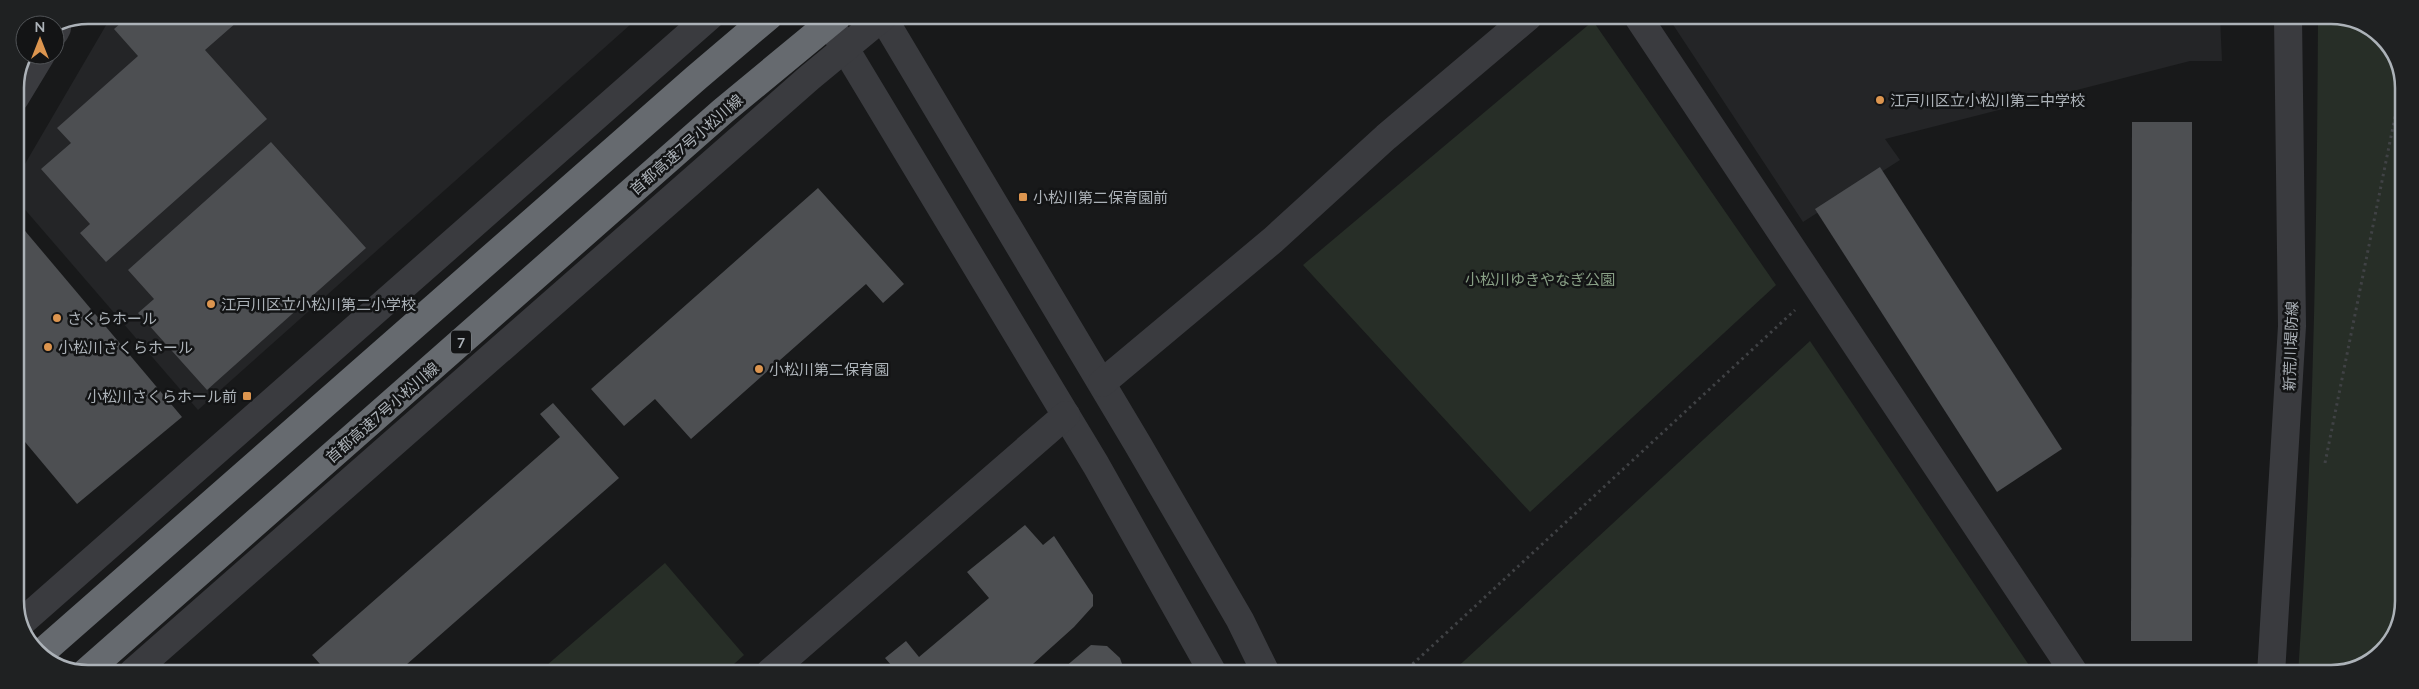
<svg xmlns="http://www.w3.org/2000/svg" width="2419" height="689" viewBox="0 0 2419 689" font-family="Lato,'Noto Sans JP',sans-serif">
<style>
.built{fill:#242527}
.green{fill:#272e27}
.building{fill:#4d4f52}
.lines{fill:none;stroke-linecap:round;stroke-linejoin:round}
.path{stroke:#404245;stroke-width:3;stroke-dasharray:2.5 4;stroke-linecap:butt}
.minor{stroke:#3a3b3f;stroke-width:28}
.highway{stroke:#666a6f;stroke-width:28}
.highway-bridge{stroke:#666a6f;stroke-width:28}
.poi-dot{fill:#dc954f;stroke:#131415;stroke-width:2}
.labels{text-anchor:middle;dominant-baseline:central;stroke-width:5;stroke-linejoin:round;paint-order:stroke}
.shield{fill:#131415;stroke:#7e8387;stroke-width:1}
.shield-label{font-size:14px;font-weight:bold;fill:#acb2b8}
.poi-label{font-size:15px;fill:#acb2b8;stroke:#131415;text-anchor:start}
.street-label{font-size:15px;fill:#acb2b8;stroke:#131415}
.park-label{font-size:15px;fill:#89a086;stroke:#131415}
.rim{fill:none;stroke:#acb2b8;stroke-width:2.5}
</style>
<rect width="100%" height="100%" fill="#18191a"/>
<g class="built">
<path d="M112,15L640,16L198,410L15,198V181Z"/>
<path d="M1668,17H2220L2222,61H2190L1885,139L1900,160L1803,222Z"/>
</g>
<g class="green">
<path d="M2318,17H2350L2386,40L2404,83L2402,620L2376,659L2331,674H2298C2313,456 2317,236 2318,17Z"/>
<path d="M1593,21L1776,285L1530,512L1303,265Z"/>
<path d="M1810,341L2035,674L1451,673Z"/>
<path d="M665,563L744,655L725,672H539Z"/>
</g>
<g class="building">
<path d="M130,15H245L205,50L267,119L106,262L80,233L90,224L41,169L71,143L57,128L138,56L114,29Z"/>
<path d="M2132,122H2192V641H2131Z"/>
<path d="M271,142L366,248L207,390L138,313L154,299L128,270Z"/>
<path d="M1880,167L2062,449L1997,492L1815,209Z"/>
<path d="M818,188L904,284L883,303L866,284L691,439L655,399L624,426L591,389Z"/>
<path d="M15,219L182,417L77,504L15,430Z"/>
<path d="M553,403L619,478L398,672H327L312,655L560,437L540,414Z"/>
<path d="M1025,525L1043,545L1054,536L1093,595V606L1074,627L1023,673L897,672L885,658L906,641L919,657L989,598L967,572Z"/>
<path d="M1091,645L1107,646L1120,658L1125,673H1058Z"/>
</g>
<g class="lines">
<g class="path">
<path d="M2398,68L2399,95"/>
<path d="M2325,463L2399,97L2404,85"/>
<path d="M1403,673L1795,310"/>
</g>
<g class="minor">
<path d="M882,16L1137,443L1240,620L1266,673"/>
<path d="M1638,17L2075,674"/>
<path d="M55,32L57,28"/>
<path d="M835,32L1096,465L1213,673"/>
<path d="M15,98L41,55"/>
<path d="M1102,383L1273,240L1386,137L1528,17"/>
<path d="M22,622L710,16"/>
<path d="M133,672L809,78L884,16"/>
<path d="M770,672L1066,415"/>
<path d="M2271,674L2292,326L2288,17"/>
</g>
<path class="highway" d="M40,654L696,78L769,16"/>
<path class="highway-bridge" d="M86,672L723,111L838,16"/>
</g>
<g class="poi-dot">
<circle cx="1880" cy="100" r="5"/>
<rect x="1018" y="192" width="10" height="10" rx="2.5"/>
<circle cx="211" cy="304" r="5"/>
<circle cx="57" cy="318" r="5"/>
<circle cx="48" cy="347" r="5"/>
<circle cx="759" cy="369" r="5"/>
<rect x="242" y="391" width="10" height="10" rx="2.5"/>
</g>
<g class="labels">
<rect class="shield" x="451" y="330.5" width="20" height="23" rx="4"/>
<g class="shield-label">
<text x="461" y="342">7</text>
</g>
<g class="poi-label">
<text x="1890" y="100">江戸川区立小松川第二中学校</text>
<text x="1033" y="197">小松川第二保育園前</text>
<text x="221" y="304">江戸川区立小松川第二小学校</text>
<text x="67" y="318">さくらホール</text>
<text x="58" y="347">小松川さくらホール</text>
<text x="769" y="369">小松川第二保育園</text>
<text x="237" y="396" text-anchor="end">小松川さくらホール前</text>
</g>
<g class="street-label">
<text transform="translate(686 144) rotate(-41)">首都高速7号小松川線</text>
<text transform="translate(2290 346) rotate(-88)">新荒川堤防線</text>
<text transform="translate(382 412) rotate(-41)">首都高速7号小松川線</text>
</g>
<g class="park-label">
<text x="1540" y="279">小松川ゆきやなぎ公園</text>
</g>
</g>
<path d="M0 0H2419V689H0ZM88 24H2331A64 64 0 0 1 2395 88V601A64 64 0 0 1 2331 665H88A64 64 0 0 1 24 601V88A64 64 0 0 1 88 24Z" fill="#1f2122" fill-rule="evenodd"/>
<path class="rim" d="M88 24H2331A64 64 0 0 1 2395 88V601A64 64 0 0 1 2331 665H88A64 64 0 0 1 24 601V88A64 64 0 0 1 88 24Z"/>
<g transform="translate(40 40)"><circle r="24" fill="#131415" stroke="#505356"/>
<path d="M0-4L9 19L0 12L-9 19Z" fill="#dc954f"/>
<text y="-8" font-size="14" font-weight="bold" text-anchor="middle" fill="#acb2b8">N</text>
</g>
</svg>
